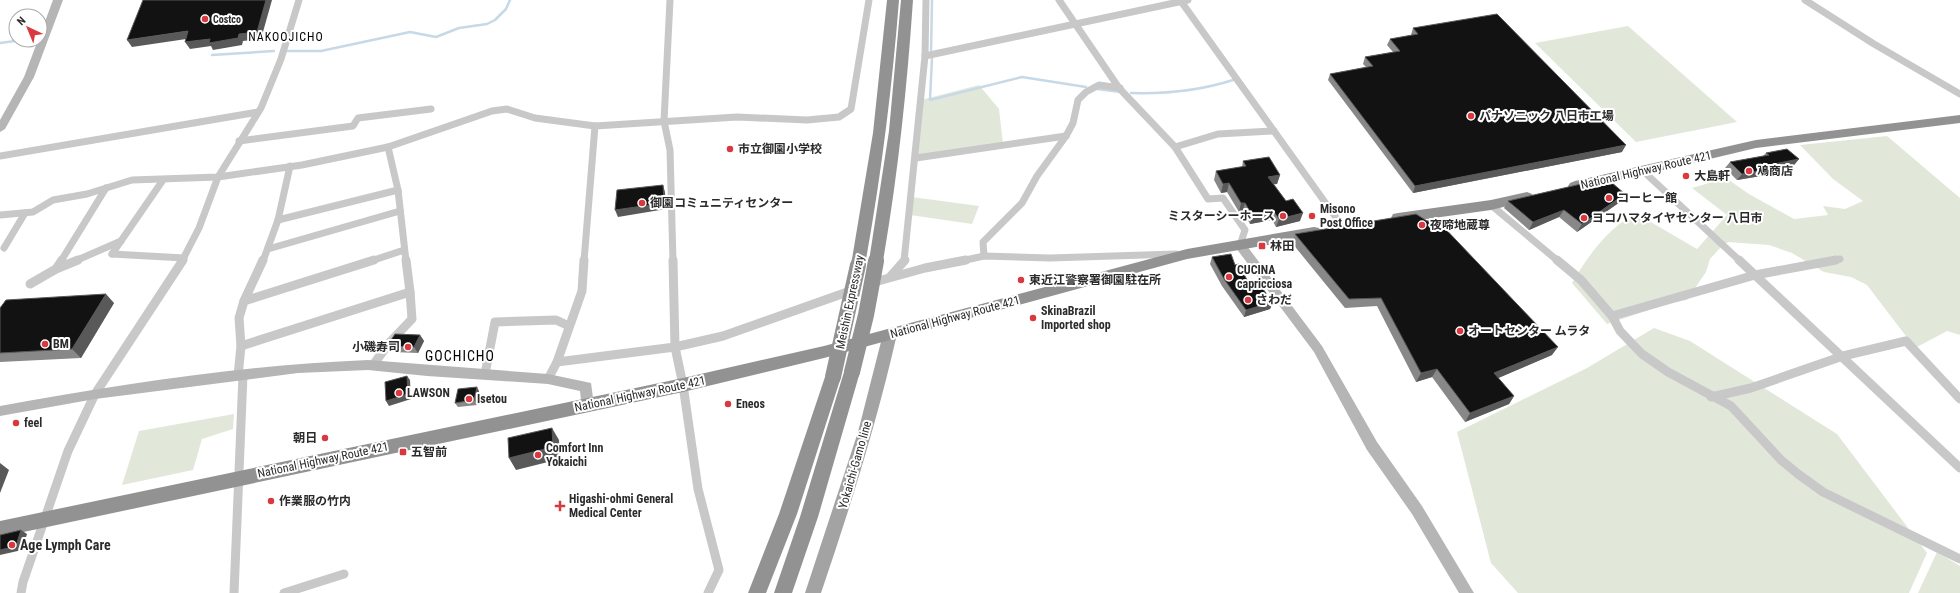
<svg xmlns="http://www.w3.org/2000/svg" width="1960" height="593" viewBox="0 0 1960 593" font-family="'Roboto Condensed','Noto Sans JP',sans-serif">
<style>
.green{fill:#e1e8da}
.lines{fill:none;stroke-linecap:round;stroke-linejoin:round}
.stream{stroke:#c7d9e7;stroke-width:2.5}
.street-far1{stroke:#c8c8c8;stroke-width:7}
.street{stroke:#c8c8c8;stroke-width:9}
.secondary{fill:#b5b5b5;fill-rule:evenodd}
.primary{fill:#a3a3a3;fill-rule:evenodd}
.highway{fill:#929292;fill-rule:evenodd}
.highway-bridge{stroke:#929292;stroke-width:16}
.wall{fill:#888}
.shaded-wall{fill:#595959}
.building{fill:#121212;stroke:#595959}
.poi-dot{fill:#d7393f;stroke:#fff;stroke-width:1.5}
.labels{text-anchor:middle;dominant-baseline:central;stroke-width:4;stroke-linejoin:round;paint-order:stroke}
.far-poi-label{font-size:10px;font-weight:bold;fill:#2b2b2b;stroke:#fff;text-anchor:start}
.far-quarter-label{font-size:12px;letter-spacing:1px;fill:#000;stroke:#fff}
.poi-label{font-size:12px;font-weight:bold;fill:#2b2b2b;stroke:#fff;text-anchor:start}
.street-label{font-size:12px;fill:#2b2b2b;stroke:#fff}
.quarter-label{font-size:14px;letter-spacing:1px;fill:#000;stroke:#fff}
.near-poi-label{font-size:14px;font-weight:bold;fill:#2b2b2b;stroke:#fff;text-anchor:start}
</style>
<rect width="100%" height="100%" fill="#fff"/>
<g class="green">
<path d="M1628,26L1737,122L1636,142L1535,43Z"/>
<path d="M979,85L999,109L1003,144L916,158L921,100Z"/>
<path d="M1887,136L1960,198V335L1947,331L1915,348L1867,285L1851,277L1824,272L1792,253L1769,245L1728,242L1721,247L1710,259L1706,272L1687,300L1670,303L1607,324L1572,283C1586,259 1610,224 1637,214L1697,249L1727,215L1692,188L1726,178L1749,194L1794,219L1828,215L1823,206L1845,209L1863,201L1833,179L1800,145Z"/>
<path d="M912,197L979,206L972,224L910,215Z"/>
<path d="M1654,328L1690,341L1837,434L1927,553L1909,593H1518L1491,563L1457,432L1587,368Z"/>
<path d="M234,414L233,429L202,439L193,470L122,485L139,431Z"/>
<path d="M1937,552L1960,566V593H1918Z"/>
</g>
<g class="lines">
<g class="stream">
<path d="M0,43L22,40"/>
<path d="M288,51H321L410,32L436,37L459,28L487,24L495,20L506,9L510,0"/>
<path d="M931,53L932,0"/>
<path d="M212,55L274,51"/>
<path d="M932,58L930,100L1022,77L1086,87"/>
<path d="M1097,89L1121,92"/>
<path d="M1131,93C1166,94 1199,91 1233,80"/>
</g>
<g class="street-far1">
<path d="M670,0L664,121L670,150L673,261"/>
<path d="M1059,0L1119,88L1175,147L1208,199L1223,198L1245,230L1240,245"/>
<path d="M1180,0L1342,226"/>
<path d="M1805,0L1874,44L1960,94"/>
<path d="M925,56L1188,0"/>
<path d="M239,141L353,126L358,118L431,109"/>
<path d="M388,147L398,190L406,261"/>
<path d="M1175,147L1218,134L1274,131"/>
<path d="M0,156L258,112"/>
<path d="M916,158L1066,136"/>
<path d="M1642,170L1740,261"/>
<path d="M1491,205L1558,261"/>
<path d="M0,215L33,212L53,200L87,194L132,180L218,177L302,165L388,147L492,111L507,109L535,118L595,126"/>
<path d="M278,220L398,190"/>
<path d="M4,248L25,213"/>
<path d="M268,249L400,211"/>
<path d="M112,254L163,180"/>
<path d="M112,254L184,258"/>
<path d="M984,256L983,242L1022,203L1037,176L1066,136L1073,123L1078,100L1086,92L1099,85L1120,88"/>
<path d="M61,261L106,188"/>
<path d="M75,261L121,241"/>
<path d="M182,261L199,228L218,177L261,108L281,59L299,0"/>
<path d="M263,261L278,220L290,166"/>
<path d="M371,261L404,250"/>
<path d="M584,261L595,126L737,117L807,120L839,117L851,109L869,0"/>
<path d="M904,261L925,56L926,0"/>
<path d="M961,261L984,256L1050,258L1176,254"/>
<path d="M1831,261L1840,259"/>
</g>
<g class="street">
<path d="M673,260L675,347L683,385L698,489L719,570L708,593"/>
<path d="M1557,260L1581,280L1612,316L1620,331L1642,354L1668,372L1731,406L1781,460L1798,474L1823,492L1960,559"/>
<path d="M1739,260L1960,468"/>
<path d="M56,269L62,260"/>
<path d="M890,277L905,260"/>
<path d="M871,283L925,268L966,260"/>
<path d="M30,284L56,269L78,260"/>
<path d="M244,301L374,260"/>
<path d="M1612,316L1755,275L1836,260"/>
<path d="M241,346L410,292L406,260"/>
<path d="M557,362L675,347L723,336L853,290"/>
<path d="M373,365L390,342L412,319L410,292"/>
<path d="M485,374L495,322L556,320L569,326"/>
<path d="M238,376L241,346L239,318L244,301L263,260"/>
<path d="M548,379L557,362L582,291L584,260"/>
<path d="M1711,397L1751,388L1843,356L1906,341L1960,399"/>
<path d="M21,593L23,582L68,451L95,394L183,260"/>
<path d="M234,593L243,375"/>
<path d="M284,593L344,574"/>
</g>
<g class="secondary">
<path d="M53,0H63L34,77L5,129L0,132V120L24,77L38,40H40V35Z"/>
<path d="M1240,241L1244,242L1322,346L1377,442L1422,506L1474,593H1459L1412,514L1367,450L1314,352L1236,248L1234,245Z"/>
<path d="M368,360L548,374L591,383L594,405L592,409L587,410L582,409L580,391L548,384L427,376L368,370L298,373L95,399L0,416V406C122,384 245,365 368,360Z"/>
</g>
<path class="primary" d="M890,329L895,330L897,334C877,422 850,508 821,593H805L858,432L883,334L885,330Z"/>
<g class="highway">
<path d="M887,0H899C892,89 881,177 865,265L863,269L858,270L853,269L851,265L873,133Z"/>
<path d="M901,0H913C907,88 898,174 883,261L881,265L876,266L871,265L869,261L889,131Z"/>
<path d="M1960,115V123L1756,148L1575,191L1570,189L1568,186L1570,183L1575,181L1756,140Z"/>
<path d="M1527,192L1532,194L1534,197L1532,200L1491,210L1398,223L1393,222L1391,218L1393,214L1398,213L1491,200Z"/>
<path d="M1314,227L1319,228L1321,232L1319,236L1187,259L824,358L683,392L0,537V521L683,378L824,346L1187,249Z"/>
<path d="M852,366L858,367L860,372L818,517L792,593H774L800,517L844,372L846,367Z"/>
<path d="M833,371L839,372L841,377L797,514L766,593H748L779,514L825,377L827,372Z"/>
</g>
<g class="highway-bridge">
<path d="M852,372L866,315L876,261"/>
<path d="M833,377L858,265"/>
</g>
</g>
<g class="wall">
<path d="M1413,28L1622,152L1413,193L1328,80L1330,74L1366,67L1363,64L1365,57L1393,52L1387,45L1390,39L1411,35Z"/>
<path d="M1766,153L1799,159L1794,165L1778,169L1773,174L1737,180L1725,168L1730,162L1763,156Z"/>
<path d="M1243,161L1280,175L1277,184H1274L1300,221L1276,227L1272,220L1250,224L1243,211L1239,212L1227,192L1221,193L1214,180L1216,171L1242,167Z"/>
<path d="M1600,186L1625,194L1620,202L1577,232L1559,217L1529,230L1504,208L1508,201Z"/>
<path d="M1295,234L1552,355L1498,378L1514,396L1509,404L1465,422L1432,377L1416,382L1377,306L1345,308L1292,243Z"/>
<path d="M1212,257L1235,265L1247,280L1273,302L1270,309L1244,317L1222,286L1210,264Z"/>
<path d="M114,303L81,358L0,362V308Z"/>
<path d="M420,335L424,341L418,353L392,352L387,346Z"/>
<path d="M479,391L477,405L458,407L455,403Z"/>
</g>
<g class="shaded-wall">
<path d="M266,0H272L261,39L243,41L242,45L213,50L211,46L190,49L185,42L239,34Z"/>
<path d="M188,31L193,38L132,47L127,40Z"/>
<path d="M1626,145L1622,152L1413,193L1415,186Z"/>
<path d="M1799,159L1794,165L1778,169L1773,174L1737,180L1742,174L1774,164Z"/>
<path d="M1280,175L1277,184L1266,185L1268,177Z"/>
<path d="M1229,183L1227,192L1221,193L1223,184Z"/>
<path d="M663,185L665,192L666,209L618,217L615,210Z"/>
<path d="M1625,194L1620,202L1577,232L1582,224Z"/>
<path d="M1241,203H1245L1243,211L1239,212Z"/>
<path d="M1564,210L1559,217L1529,230L1533,222Z"/>
<path d="M1274,212L1272,220L1250,224L1252,215Z"/>
<path d="M1303,213L1300,221L1276,227L1279,219Z"/>
<path d="M106,294L114,303L81,358L72,349Z"/>
<path d="M1273,302L1270,309L1244,317L1246,310Z"/>
<path d="M420,335L424,341L418,353L414,347Z"/>
<path d="M1558,347L1552,355L1489,382L1494,373Z"/>
<path d="M1437,369L1432,377L1416,382L1421,373Z"/>
<path d="M407,376L410,380L411,399L389,406L386,401Z"/>
<path d="M477,387L479,391L477,405L474,400Z"/>
<path d="M1514,396L1509,404L1465,422L1470,413Z"/>
<path d="M552,428L559,440L560,459L516,470L509,458Z"/>
<path d="M0,463L9,470L0,493Z"/>
<path d="M21,530L27,534L22,550L0,555V550Z"/>
</g>
<g class="building">
<path d="M143,0H266L257,32L239,34L238,38L209,43L210,39L185,42L188,31L127,40Z"/>
<path d="M1497,14L1626,145L1415,186L1330,74L1373,66L1365,57L1400,51L1390,39L1418,34L1413,28Z"/>
<path d="M1787,149L1799,159L1774,164L1778,168L1742,174L1730,162L1769,155L1766,153Z"/>
<path d="M1269,157L1280,175L1268,177L1286,201L1293,199L1303,213L1279,219L1274,212L1252,215L1245,203H1241L1229,183L1223,184L1216,171L1246,166L1243,161Z"/>
<path d="M1594,181L1600,186L1611,182L1625,194L1582,224L1564,210L1533,222L1508,201Z"/>
<path d="M663,185L664,203L615,210L617,190Z"/>
<path d="M1416,214L1427,221L1436,219L1558,347L1494,373L1514,396L1470,413L1437,369L1421,373L1381,298L1349,299L1295,234Z"/>
<path d="M1231,254L1235,265L1239,264L1247,280L1259,284L1273,302L1246,310L1224,279L1212,257Z"/>
<path d="M106,294L72,349L0,353V308L6,300Z"/>
<path d="M395,334L420,335L414,347L387,346Z"/>
<path d="M407,376L408,394L386,401L385,382Z"/>
<path d="M477,387L474,400L455,403L458,389Z"/>
<path d="M552,428L553,447L509,458L508,438Z"/>
<path d="M21,530L16,546L0,550V535Z"/>
</g>
<g class="poi-dot">
<circle cx="205" cy="19" r="4"/>
<circle cx="1471" cy="116" r="4"/>
<circle cx="730" cy="149" r="4"/>
<circle cx="1749" cy="171" r="4"/>
<circle cx="1686" cy="176" r="4"/>
<circle cx="1609" cy="198" r="4"/>
<circle cx="642" cy="203" r="4"/>
<circle cx="1283" cy="216" r="4"/>
<circle cx="1312" cy="216" r="4"/>
<circle cx="1584" cy="218" r="4"/>
<circle cx="1422" cy="225" r="4"/>
<rect x="1258" y="242" width="8" height="8" rx="2"/>
<circle cx="1229" cy="277" r="4"/>
<circle cx="1021" cy="280" r="4"/>
<circle cx="1248" cy="300" r="4"/>
<circle cx="1033" cy="318" r="4"/>
<circle cx="1460" cy="331" r="4"/>
<circle cx="45" cy="344" r="4"/>
<circle cx="408" cy="347" r="4"/>
<circle cx="399" cy="393" r="4"/>
<circle cx="469" cy="399" r="4"/>
<circle cx="728" cy="404" r="4"/>
<circle cx="16" cy="423" r="4"/>
<circle cx="325" cy="438" r="4"/>
<rect x="399" y="448" width="8" height="8" rx="2"/>
<circle cx="538" cy="455" r="4"/>
<circle cx="271" cy="501" r="4"/>
<path d="M558 500h4v4h4v4h-4v4h-4v-4h-4v-4h4z"/>
<circle cx="12" cy="545" r="4"/>
</g>
<g class="labels">
<g class="far-poi-label">
<text x="213" y="19">Costco</text>
</g>
<g class="far-quarter-label">
<text x="286" y="37">NAKOOJICHO</text>
</g>
<g class="poi-label">
<text x="1479" y="116">パナソニック 八日市工場</text>
<text x="738" y="149">市立御園小学校</text>
<text x="1757" y="171">鳰商店</text>
<text x="1694" y="176">大島軒</text>
<text x="1617" y="198">コーヒー館</text>
<text x="650" y="203">御園コミュニティセンター</text>
<text x="1320" y="209">Misono<tspan x="1320" dy="14">Post Office</tspan></text>
<text x="1275" y="216" text-anchor="end">ミスターシーホース</text>
<text x="1592" y="218">ヨコハマタイヤセンター 八日市</text>
<text x="1430" y="225">夜啼地蔵尊</text>
<text x="1270" y="246">林田</text>
<text x="1237" y="270">CUCINA<tspan x="1237" dy="14">capricciosa</tspan></text>
<text x="1029" y="280">東近江警察署御園駐在所</text>
<text x="1256" y="300">さわだ</text>
<text x="1041" y="311">SkinaBrazil<tspan x="1041" dy="14">Imported shop</tspan></text>
<text x="1468" y="331">オートセンター ムラタ</text>
<text x="53" y="344">BM</text>
<text x="400" y="347" text-anchor="end">小磯寿司</text>
<text x="407" y="393">LAWSON</text>
<text x="477" y="399">Isetou</text>
<text x="736" y="404">Eneos</text>
<text x="24" y="423">feel</text>
<text x="317" y="438" text-anchor="end">朝日</text>
<text x="546" y="448">Comfort Inn<tspan x="546" dy="14">Yokaichi</tspan></text>
<text x="411" y="452">五智前</text>
<text x="569" y="499">Higashi-ohmi General<tspan x="569" dy="14">Medical Center</tspan></text>
<text x="279" y="501">作業服の竹内</text>
</g>
<g class="street-label">
<text transform="translate(1646 170) rotate(-13)">National Highway Route 421</text>
<text transform="translate(850 302) rotate(-78)">Meishin Expressway</text>
<text transform="translate(955 317) rotate(-15)">National Highway Route 421</text>
<text transform="translate(640 394) rotate(-12)">National Highway Route 421</text>
<text transform="translate(323 460) rotate(-12)">National Highway Route 421</text>
<text transform="translate(855 465) rotate(-74)">Yokaichi-Gamo line</text>
</g>
<g class="quarter-label">
<text x="460" y="356">GOCHICHO</text>
</g>
<g class="near-poi-label">
<text x="20" y="545">Age Lymph Care</text>
</g>
</g>
<g transform="translate(28 28) rotate(316)"><circle r="19" fill="#ffffff" stroke="#aaaaaa"/>
<path d="M0-3L7 15L0 10L-7 15Z" fill="#d7393f"/>
<text y="-6" font-size="11" font-weight="bold" text-anchor="middle" fill="#2b2b2b">N</text>
</g>
</svg>
